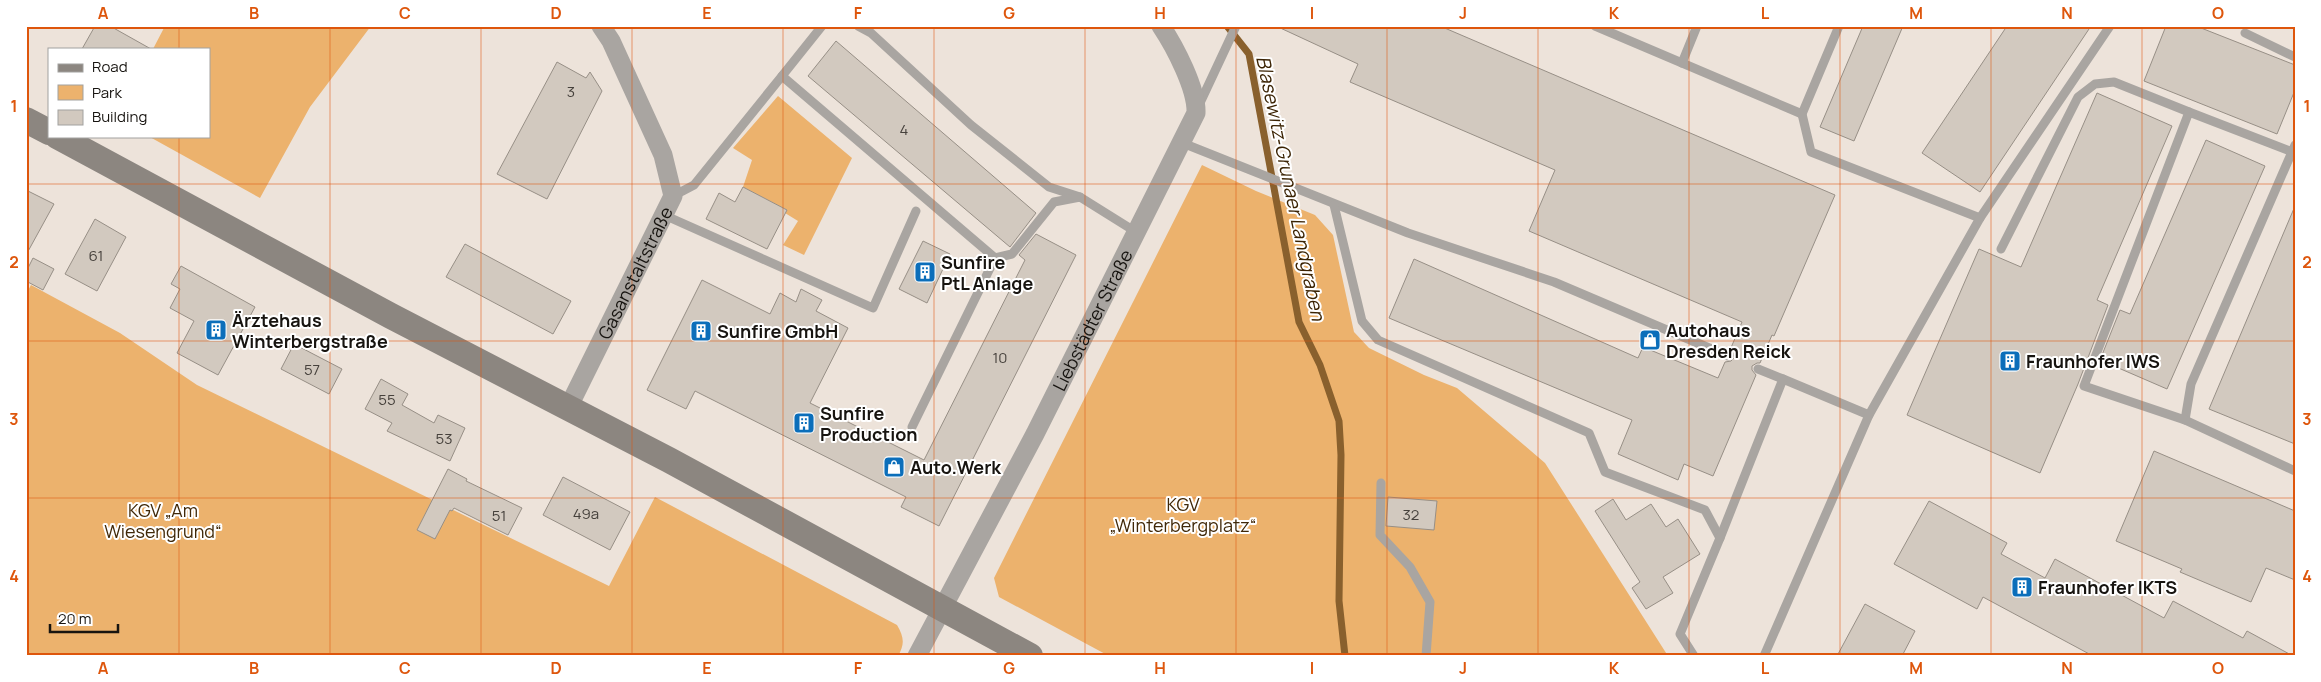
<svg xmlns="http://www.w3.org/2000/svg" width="2321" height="682" viewBox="0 0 2321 682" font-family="Manrope,sans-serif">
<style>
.green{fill:#ecb26d}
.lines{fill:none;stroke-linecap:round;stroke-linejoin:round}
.stream{stroke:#89602d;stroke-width:7}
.building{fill:#d2c9bf;stroke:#978f86}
.lane{stroke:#a9a5a1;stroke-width:9}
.street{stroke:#a9a5a1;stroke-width:19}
.secondary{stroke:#8c8680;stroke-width:26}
.grid{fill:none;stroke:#de560c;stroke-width:1;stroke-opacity:0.55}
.labels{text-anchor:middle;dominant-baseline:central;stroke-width:4;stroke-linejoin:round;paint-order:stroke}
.number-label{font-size:15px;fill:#46413c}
.poi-label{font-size:18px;font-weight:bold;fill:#171410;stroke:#fff;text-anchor:start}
.street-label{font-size:18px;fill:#171410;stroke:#fff}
.park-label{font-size:18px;fill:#402808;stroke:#fff}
.water-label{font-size:19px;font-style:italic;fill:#3b2303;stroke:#fff}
.neatline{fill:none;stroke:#de560c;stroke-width:2}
.grid-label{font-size:16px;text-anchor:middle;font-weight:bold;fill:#de560c}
</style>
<rect width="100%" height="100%" fill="#ede3da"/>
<g class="green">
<path d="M165,26H371L310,107L260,198L148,136H209V49H153Z"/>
<path d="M778,96L852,158L804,255L783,245L798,221L785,213L787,210L743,187L752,160L733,148Z"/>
<path d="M1202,165L1256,191L1315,215L1333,235L1354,332L1369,348L1424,375L1457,388L1545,463L1668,656H1109L999,597L994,578Z"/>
<path d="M31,285L120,333L197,385L609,586L655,497L897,625C904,637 905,644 898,656H26V294Z"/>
</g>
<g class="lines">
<path class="stream" d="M1227,26L1249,54L1299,322L1320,365L1339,421L1341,455L1339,601L1345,656"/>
</g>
<g class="building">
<path d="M95,26H110L151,49H82Z"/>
<path d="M1276,26H1440L1835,195L1774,336L1772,335L1760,363H1757L1752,366V370L1756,375L1713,476L1684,464L1678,480L1618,454L1632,420L1389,318L1414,259L1638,358L1643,347L1718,378L1725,362L1731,361L1734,358L1733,353L1730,350L1742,322L1529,231L1555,170L1350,82L1358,64Z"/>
<path d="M1863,26H1903L1854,141L1820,127Z"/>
<path d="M2007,26H2091L1980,192L1922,153Z"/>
<path d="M2166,26H2196L2295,65V90L2277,134L2144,81Z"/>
<path d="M836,41L1036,213L1010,247L808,76Z"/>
<path d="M557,62L586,78L590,72L602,91L547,199L497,174Z"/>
<path d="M2097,93L2172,126L2097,300L2108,305L2078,384L2040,473L1907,415L1979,249L2021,267Z"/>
<path d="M2206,140L2265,166L2167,389L2100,360L2120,310L2130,314Z"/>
<path d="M743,187L787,210L767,249L706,219L719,193L735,202Z"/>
<path d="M26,190L54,204L26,255Z"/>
<path d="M2295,206V444L2209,409Z"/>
<path d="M95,219L126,237L97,291L65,274Z"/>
<path d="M1036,234L1076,255L939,526L901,507L906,497L695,391L686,409L647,390L702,280L770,314L780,293L796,302L801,289L822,300L816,311L848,328L810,403L924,460L1025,260L1019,255Z"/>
<path d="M923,241L950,254L927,303L899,289Z"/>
<path d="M465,244L571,301L553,334L446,277Z"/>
<path d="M33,258L54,269L43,290L26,281V272Z"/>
<path d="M181,266L255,307L218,375L177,353L194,321L170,308L180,289L171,284Z"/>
<path d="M294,344L342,369L329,394L281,369Z"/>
<path d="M381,379L408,394L402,405L434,423L438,415L465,428L450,461L387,431L392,423L365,409Z"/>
<path d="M2154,451L2295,511V580L2266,568L2251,602L2180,572L2182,569L2116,541Z"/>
<path d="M448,469L467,479L466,481L522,508L508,535L454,508L452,511L450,510L435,539L417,530Z"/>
<path d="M563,477L630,512L610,550L543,515Z"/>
<path d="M1388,497L1437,501L1434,530L1386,526Z"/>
<path d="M1613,499L1626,520L1651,504L1666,527L1678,519L1700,554L1663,577L1673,593L1646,609L1632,588L1640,582L1595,511Z"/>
<path d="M1929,501L2007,543L2001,554L2045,578L2055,559L2164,618L2173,601L2243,638L2247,631L2293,656H2093L1983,597L1977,609L1894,564Z"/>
<path d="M1865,604L1915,631L1902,656H1837Z"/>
</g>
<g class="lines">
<g class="lane">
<path d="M858,26L871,33L971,125L1049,187L1080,197"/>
<path d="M1595,26L1802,114L1839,26"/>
<path d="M2245,33L2295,57"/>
<path d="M1682,63L1697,26"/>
<path d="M782,76L822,26"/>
<path d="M1199,105L1236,26"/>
<path d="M1802,114L1811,152L1980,218"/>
<path d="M1180,142L1408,233L1554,282L1728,356"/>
<path d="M2295,145L2191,384L2185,420L2295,471"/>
<path d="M673,196L694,185L782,76L995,258L912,427"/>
<path d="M1334,205L1362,321L1378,340L1589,433L1605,472L1705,510L1720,538L1680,634L1694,656"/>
<path d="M664,215L873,308L916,211"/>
<path d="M2001,249L2078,97L2095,84L2114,82L2189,112"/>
<path d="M995,258L1012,254L1054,202L1080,197L1136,232"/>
<path d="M1783,379L1869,415"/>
<path d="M2185,420L2084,386L2189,112L2295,153"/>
<path d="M1381,483L1380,535L1410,567L1430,602L1426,656"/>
<path d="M1720,538L1783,379L1758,369"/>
<path d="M1764,656L1869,415L1980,218L2110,26"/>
</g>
<g class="street">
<path id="s1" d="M568,408L673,196L663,155L611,41L601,26"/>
<path id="s2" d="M917,656L1035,434L1196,113C1197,89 1175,47 1161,26"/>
</g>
<g class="secondary">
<path d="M26,120L49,132"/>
<path d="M57,136L391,316L669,460L1030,656"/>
</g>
</g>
<path class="grid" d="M179,26V49M330,26V656M481,26V656M632,26V656M783,26V656M934,26V656M1085,26V656M1236,26V656M1387,26V656M1538,26V656M1689,26V656M1840,26V656M1991,26V656M2142,26V656M179,136V656M26,184H2295M26,341H2295M26,498H2295"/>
<defs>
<g id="building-square" transform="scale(1.125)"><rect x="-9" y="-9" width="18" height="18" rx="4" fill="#0b6eba" stroke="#fff"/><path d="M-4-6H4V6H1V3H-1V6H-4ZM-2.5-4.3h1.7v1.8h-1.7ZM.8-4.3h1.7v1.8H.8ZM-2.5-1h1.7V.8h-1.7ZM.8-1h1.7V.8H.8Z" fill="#fff"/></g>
<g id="shop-square" transform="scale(1.125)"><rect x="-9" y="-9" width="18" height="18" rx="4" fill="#0b6eba" stroke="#fff"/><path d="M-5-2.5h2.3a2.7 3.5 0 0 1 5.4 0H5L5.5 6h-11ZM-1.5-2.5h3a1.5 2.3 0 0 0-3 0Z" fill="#fff"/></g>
</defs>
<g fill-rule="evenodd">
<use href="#building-square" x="925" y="272"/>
<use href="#building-square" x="216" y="330"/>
<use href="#building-square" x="701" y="331"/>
<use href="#shop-square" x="1650" y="340"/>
<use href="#building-square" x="2010" y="361"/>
<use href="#building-square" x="804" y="423"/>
<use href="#shop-square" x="894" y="467"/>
<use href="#building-square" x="2022" y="587"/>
</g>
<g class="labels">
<g class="number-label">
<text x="571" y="91">3</text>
<text x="904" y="129">4</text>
<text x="96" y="255">61</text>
<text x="1000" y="357">10</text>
<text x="312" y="369">57</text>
<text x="387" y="399">55</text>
<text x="444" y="438">53</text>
<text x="586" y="513">49a</text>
<text x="1411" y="514">32</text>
<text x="499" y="515">51</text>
</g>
<g class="poi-label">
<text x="941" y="262">Sunfire<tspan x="941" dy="21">PtL Anlage</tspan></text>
<text x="232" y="320">Ärztehaus<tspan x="232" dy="21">Winterbergstraße</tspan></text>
<text x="1666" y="330">Autohaus<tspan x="1666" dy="21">Dresden Reick</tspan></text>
<text x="717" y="331">Sunfire GmbH</text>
<text x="2026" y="361">Fraunhofer IWS</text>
<text x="820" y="413">Sunfire<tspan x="820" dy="21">Production</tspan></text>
<text x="910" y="467">Auto.Werk</text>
<text x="2038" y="587">Fraunhofer IKTS</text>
</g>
<g class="street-label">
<text stroke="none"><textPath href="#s1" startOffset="151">Gasanstaltstraße</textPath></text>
<text stroke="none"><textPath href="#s2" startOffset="379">Liebstädter Straße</textPath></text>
</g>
<g class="park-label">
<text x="1183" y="504">KGV<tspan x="1183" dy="21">„Winterbergplatz“</tspan></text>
<text x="163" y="510">KGV „Am<tspan x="163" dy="21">Wiesengrund“</tspan></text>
</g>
<g class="water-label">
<text transform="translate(1291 188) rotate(78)">Blasewitz‐Grunaer Landgraben</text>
</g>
</g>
<rect width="2321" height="682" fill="none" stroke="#ffffff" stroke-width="55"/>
<rect x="48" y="48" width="162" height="90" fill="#ffffff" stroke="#a2a19f"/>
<rect x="58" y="64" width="25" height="8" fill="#8c8680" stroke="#a2a19f"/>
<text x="92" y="72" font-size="15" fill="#171410">Road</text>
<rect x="58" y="85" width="25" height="15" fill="#ecb26d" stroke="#a2a19f"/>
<text x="92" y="98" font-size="15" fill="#171410">Park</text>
<rect x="58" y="110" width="25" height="15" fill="#d2c9bf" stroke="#a2a19f"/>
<text x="92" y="122" font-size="15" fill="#171410">Building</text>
<path d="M50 624v8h68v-8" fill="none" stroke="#171410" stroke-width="2.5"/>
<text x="58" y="624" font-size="15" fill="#171410" stroke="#ffffff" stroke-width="4" paint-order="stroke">20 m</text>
<rect x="28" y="28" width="2266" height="626" class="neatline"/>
<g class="grid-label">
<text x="103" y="19">A</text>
<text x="254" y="19">B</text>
<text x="405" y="19">C</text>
<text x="556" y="19">D</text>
<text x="707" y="19">E</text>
<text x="858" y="19">F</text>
<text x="1009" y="19">G</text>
<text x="1160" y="19">H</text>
<text x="1312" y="19">I</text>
<text x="1463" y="19">J</text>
<text x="1614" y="19">K</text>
<text x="1765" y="19">L</text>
<text x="1916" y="19">M</text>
<text x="2067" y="19">N</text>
<text x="2218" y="19">O</text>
<text x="14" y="112">1</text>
<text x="2307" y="112">1</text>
<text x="14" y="268">2</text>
<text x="2307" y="268">2</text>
<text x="14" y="425">3</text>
<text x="2307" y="425">3</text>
<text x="14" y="582">4</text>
<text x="2307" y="582">4</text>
<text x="103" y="674">A</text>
<text x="254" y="674">B</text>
<text x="405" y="674">C</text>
<text x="556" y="674">D</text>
<text x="707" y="674">E</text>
<text x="858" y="674">F</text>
<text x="1009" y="674">G</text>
<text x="1160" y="674">H</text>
<text x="1312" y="674">I</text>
<text x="1463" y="674">J</text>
<text x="1614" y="674">K</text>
<text x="1765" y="674">L</text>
<text x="1916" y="674">M</text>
<text x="2067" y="674">N</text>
<text x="2218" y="674">O</text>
</g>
</svg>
